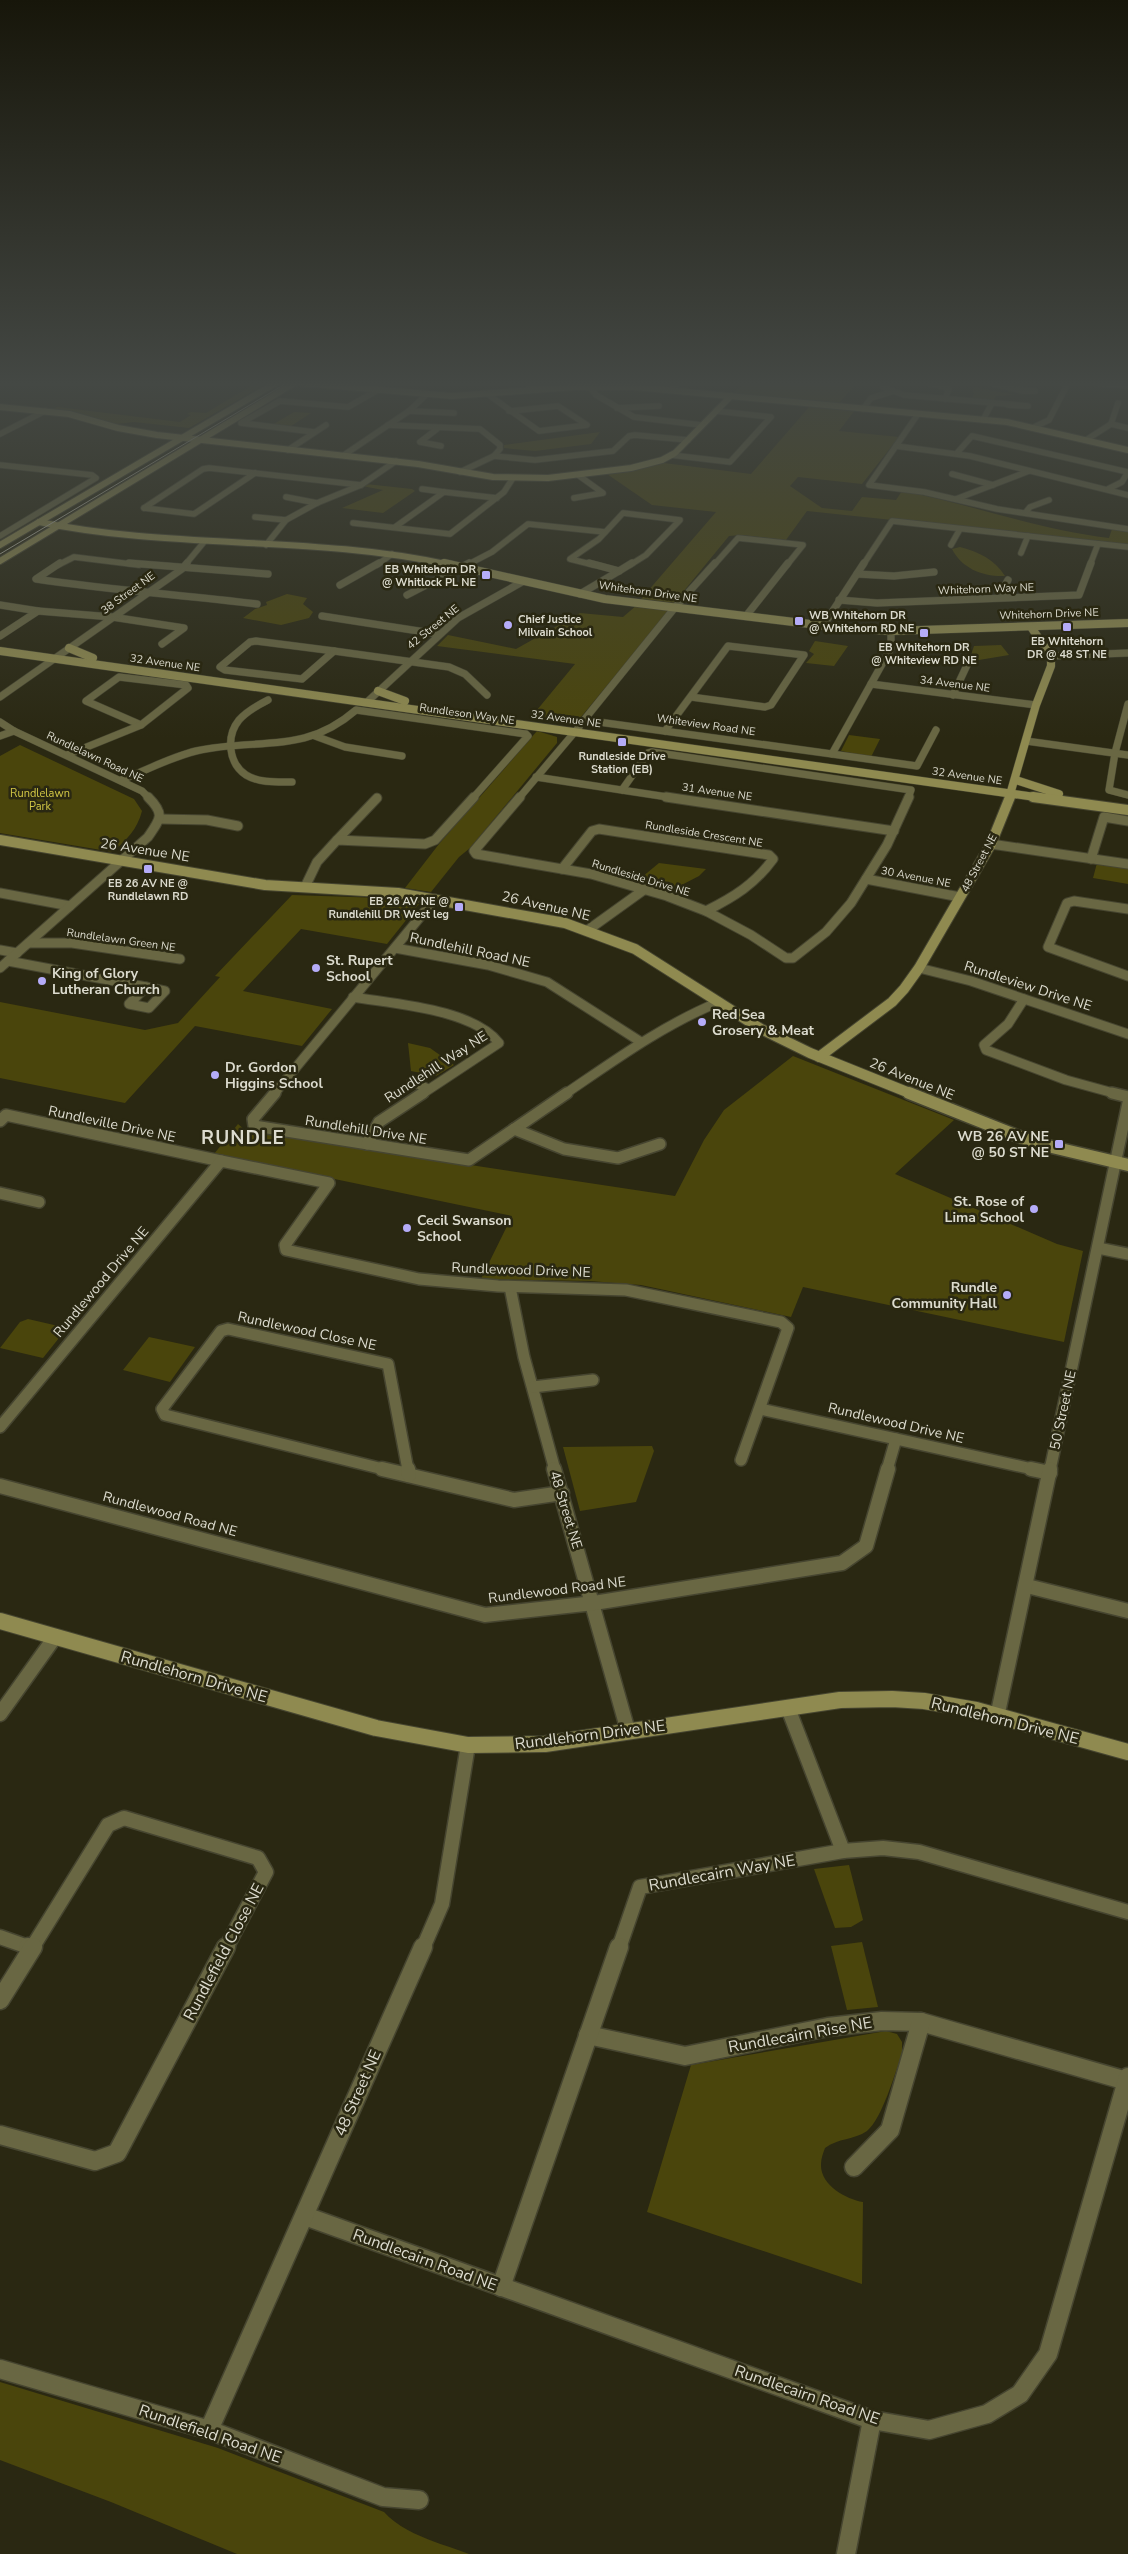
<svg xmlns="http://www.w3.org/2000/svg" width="1128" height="2554" viewBox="0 0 1128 2554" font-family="'Nunito Sans',sans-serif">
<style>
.green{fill:#4a450c}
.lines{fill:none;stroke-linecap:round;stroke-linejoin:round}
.street-far5-casing{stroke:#464530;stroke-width:7}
.street-far4-casing{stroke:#464530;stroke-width:8}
.street-far3-casing{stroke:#464530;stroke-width:11}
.street-far2-casing{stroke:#464530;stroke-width:14}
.street-far1-casing{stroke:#464530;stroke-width:17}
.street-casing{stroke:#464530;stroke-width:21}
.secondary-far4-casing{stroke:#464530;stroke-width:8}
.secondary-far3-casing{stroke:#464530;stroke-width:9}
.secondary-far2-casing{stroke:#464530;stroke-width:12}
.secondary-far1-casing{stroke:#464530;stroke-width:15}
.secondary-casing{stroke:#464530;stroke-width:18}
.street-far5{stroke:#696743;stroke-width:5.5}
.street-far4{stroke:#696743;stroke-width:7}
.street-far3{stroke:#696743;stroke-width:9}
.street-far2{stroke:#696743;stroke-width:11}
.street-far1{stroke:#696743;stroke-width:14}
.street{stroke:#696743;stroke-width:18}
.secondary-far4{stroke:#8f8a50;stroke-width:6}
.secondary-far3{stroke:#8f8a50;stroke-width:8}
.secondary-far2{stroke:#8f8a50;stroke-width:10}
.secondary-far1{stroke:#8f8a50;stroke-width:12}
.secondary{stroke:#8f8a50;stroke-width:16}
.tram{stroke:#b8b7a8;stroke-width:1}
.poi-dot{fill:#b5acf8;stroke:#2a2812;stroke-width:2}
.labels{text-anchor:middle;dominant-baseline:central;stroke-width:5;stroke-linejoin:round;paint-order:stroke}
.far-poi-label{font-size:11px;font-weight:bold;fill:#dcdbce;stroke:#2a2812}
.far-street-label{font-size:11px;fill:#dcdbce;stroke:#2a2812}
.far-park-label{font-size:11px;fill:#d2c745;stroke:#2a2812}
.street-label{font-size:14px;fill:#dcdbce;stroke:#2a2812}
.poi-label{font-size:14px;font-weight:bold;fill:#dcdbce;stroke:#2a2812;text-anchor:start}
.near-street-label{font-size:16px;fill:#dcdbce;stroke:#2a2812}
.district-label{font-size:19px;font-weight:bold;letter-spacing:1px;fill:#dcdbce;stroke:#2a2812}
</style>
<rect width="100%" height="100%" fill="#2a2812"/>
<g class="green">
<path d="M259,381H271L189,428L134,422L116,424L54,409L57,407L180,422L191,415L187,414L191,412L206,413Z"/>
<path d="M747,381H859L838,404L732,394Z"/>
<path d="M972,387H974L1015,395L996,396L992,402L970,400L974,394Z"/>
<path d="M810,406L855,410L839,431L899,437L862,484L798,477L790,486L822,508L852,511L862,497L896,500L902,491C971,504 1038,530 1109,538L1112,529L1128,530V545L807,511L786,540L741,535L729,536L674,603L641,599L716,512L652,505L607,474L664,463L751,474Z"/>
<path d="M294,412L311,413L288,428L272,425Z"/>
<path d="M600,432L591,444L535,451L504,448V445Z"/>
<path d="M366,484L412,489L415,491L383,513L342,508L383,490L362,486Z"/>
<path d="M960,547C979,552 994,559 1005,576C984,577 962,569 952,549Z"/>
<path d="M287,594L307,598L303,604L313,612L309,618L281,625L243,618L255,609L267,605L266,602Z"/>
<path d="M637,605L665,608L668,612L581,717L582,719L579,722L532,716L575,664L437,646L448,635L516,649L580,613L623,617Z"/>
<path d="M815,641L848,646L834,666L806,663L814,654L809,651Z"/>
<path d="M1001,645L1009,655L979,660L970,658L974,646Z"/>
<path d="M537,731L557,737V743L470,848L459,857L431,892L405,888L439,844Z"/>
<path d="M849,735L880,739L871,757L841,751Z"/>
<path d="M20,745L134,799L142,811C137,830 127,839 113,852L0,833V756Z"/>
<path d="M659,863L706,869L699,876L668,892L636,882Z"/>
<path d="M1097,863L1128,868V884L1093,878Z"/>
<path d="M292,895L381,898L419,904L387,944L301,929L243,991L332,1009L302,1046L195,1026L125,1103L0,1078V1002L145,1030L178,1023L220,977L215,976Z"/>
<path d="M408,1043L430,1048L454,1065L436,1076L411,1071Z"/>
<path d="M793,1056L954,1120L895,1174L1057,1244L1083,1251L1064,1342L803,1287L791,1317L641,1285L590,1281L481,1279L512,1216L214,1154L238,1124L245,1130L280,1136L675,1196L704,1140L724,1110Z"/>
<path d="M28,1319L67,1328L43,1358L0,1348L20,1322Z"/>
<path d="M149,1337L195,1347L170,1382L123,1370Z"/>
<path d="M652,1446L654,1451L636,1502L580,1511L563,1447Z"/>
<path d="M849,1865L863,1920L851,1927L835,1928L814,1869Z"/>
<path d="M862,1942L878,2007L847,2010L831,1946Z"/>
<path d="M886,2031L897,2034L902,2042V2054C895,2073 882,2119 867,2131C854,2140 838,2138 825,2148C823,2153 821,2159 821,2164C820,2185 846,2199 863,2202L862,2284L647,2212L691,2065Z"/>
<path d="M0,2382L218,2448L384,2512C405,2535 440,2543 469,2554H237L111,2502L0,2460Z"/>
</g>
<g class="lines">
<g class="street-far5-casing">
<g id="street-far5">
<path d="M524,381L537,390"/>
<path d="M726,381H741"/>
<path d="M886,381L883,387L904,395L1028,406L1008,405"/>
<path d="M982,381L1023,391H1035L1018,389"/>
<path d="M1074,381L1128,386"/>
<path d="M589,386L596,395L634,417L701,425"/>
<path d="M941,386L928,383L934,382L949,389L945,399"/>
<path d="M671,390L681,381"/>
<path d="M489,395L511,411"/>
<path d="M558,406L587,425L539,431L511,411Z"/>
<path d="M617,408L659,406"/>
<path d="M863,409L871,398L891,392"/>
<path d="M409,411L454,413"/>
<path d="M509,411H511"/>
<path d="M918,414L869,485L924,492L997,509L1128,529"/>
<path d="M983,420L992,403"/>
<path d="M1111,424L1118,403"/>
<path d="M388,425L480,429L500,445V449L494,456L460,472"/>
<path d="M1034,427L1049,420L1069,381"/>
<path d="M437,429L420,442L441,446"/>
<path d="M314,432L241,423L280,401L348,407L376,391"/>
<path d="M0,434L45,411"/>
<path d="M1086,440L1111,424L1128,428"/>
<path d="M896,446L970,456L1128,495"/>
<path d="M288,450L326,425"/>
<path d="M957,453L972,436L1128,472L1122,482L1108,489"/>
<path d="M344,455L409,411L426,395"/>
<path d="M671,455L730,462L771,417L716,411"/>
<path d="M494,456L535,460L613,451L629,436L635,435L688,440"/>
<path d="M0,465L92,475L96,478L0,536"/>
<path d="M952,474L993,485"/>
<path d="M422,489L444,492"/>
<path d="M286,497L317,503"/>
<path d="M574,498L603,493L578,475"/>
<path d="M956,499L1029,471"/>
<path d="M144,508L203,469L209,468L361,485"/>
<path d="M144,508L194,514L255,473"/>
<path d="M1026,512L1030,507L1049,500"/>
<path d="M255,517L286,520"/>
<path d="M353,523L450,534L504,492L513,478"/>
<path d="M395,527L444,492L497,498"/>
<path d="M266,545L286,520L317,503L361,485L396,461"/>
<path d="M951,545L960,529"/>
<path d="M1021,553L1028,536"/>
<path d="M58,565L74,557L139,565"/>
<path d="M185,565L204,542"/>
<path d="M377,565L392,554"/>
<path d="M467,565L492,552L528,524L605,532"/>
<path d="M594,565L570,559L599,539L623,513L680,520L646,555L630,565"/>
<path d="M714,565L738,538L803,545L787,565"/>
<path d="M863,565L892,521L1128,547"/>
<path d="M1090,565L1098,544"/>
</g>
</g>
<g class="street-far4-casing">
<g id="street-far4">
<path d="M60,563L36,579C110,590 183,595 257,604"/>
<path d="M129,563L268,574"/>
<path d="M589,563L619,571"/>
<path d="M715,563L677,605L584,720L832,754L891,648V631"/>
<path d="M619,571L632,563"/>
<path d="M857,574L894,576L934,572"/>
<path d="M340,585L379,563"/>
<path d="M580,594L619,571"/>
<path d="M407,595L469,563"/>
<path d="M1006,597L1002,591L1008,580"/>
<path d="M839,600L877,603L1079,595L1091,563"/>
<path d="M0,605L38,611L0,636"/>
<path d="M38,611L112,617L184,628L162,644"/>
<path d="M322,616L438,634"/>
<path d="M746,616L788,563"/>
<path d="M823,626L864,563"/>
<path d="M256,641L334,651L302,679L225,670L220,667L250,642Z"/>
<path d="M334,651L449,667L465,674L487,695"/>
<path d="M1051,656L1128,653"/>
<path d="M119,677L186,685L188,688L141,725L86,701Z"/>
<path d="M871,684L1036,705"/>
<path d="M953,695L968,663"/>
<path d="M0,697L182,569L187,563"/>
<path d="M268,700C258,705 247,711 239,720C226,736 228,763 246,775C259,783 277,782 292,782"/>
<path d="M367,702L458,618L522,582"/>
<path d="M1128,704L1115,753L1109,790L1128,795"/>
<path d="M0,722L14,731L142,791L149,798"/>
<path d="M665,731L728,646L804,655L771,705L765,707L691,697"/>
<path d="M0,736L14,731"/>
<path d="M315,736L345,747L402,756"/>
<path d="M1026,741L1128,755"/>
<path d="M832,754L917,766L936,730"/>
<path d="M67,755L141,725"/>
<path d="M536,777L674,798"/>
<path d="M121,780C145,771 171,757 196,751C257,737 303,756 356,710L526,734L528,736L473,798"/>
<path d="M622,790L648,753L652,752L911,790L908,798"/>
<path d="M519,798L579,727"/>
</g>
</g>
<g class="street-far3-casing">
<g id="street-far3">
<path d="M520,797L474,851L476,854L591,874L667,896L706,911L751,935L786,958H793L826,932L851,903L887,845L909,797"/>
<path d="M666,797L894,831"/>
<path d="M160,819L207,820L238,826"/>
<path d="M337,840L377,798"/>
<path d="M991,844L1128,864"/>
<path d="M1091,859L1104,817L1128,821"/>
<path d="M562,869L592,831L599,829L769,855L773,859C755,884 734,897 706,911"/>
<path d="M866,879L960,897"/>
<path d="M305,887L317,862L337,840L425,844L435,840L474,797"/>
<path d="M0,893L70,906"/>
<path d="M1128,909L1074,901L1067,903L1048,947L1128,976"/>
<path d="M588,930L645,889"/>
<path d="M29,943H72L180,959"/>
<path d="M395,948L488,965L547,982L641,1042"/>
<path d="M0,950L17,953"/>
<path d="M8,961L146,987"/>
<path d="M0,968L148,837C161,818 165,814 148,797"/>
<path d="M919,968L971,981L1128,1034"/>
<path d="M146,987L165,991L149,1008L129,1004Z"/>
<path d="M353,997C394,1004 473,1009 499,1043L422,1094"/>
<path d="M1024,999L1008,1024L984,1045L986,1050L1066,1080L1117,1094"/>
<path d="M412,1081L428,1089"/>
<path d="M274,1094L435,899"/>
<path d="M565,1094C615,1060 663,1025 719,1002"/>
</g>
</g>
<g class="street-far2-casing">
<g id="street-far2">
<path d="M275,1093L253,1119L254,1126L469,1160L567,1093"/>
<path d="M1112,1093L1128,1097"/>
<path d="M0,1121L6,1115L221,1161"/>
<path d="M514,1129L564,1149L618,1158L660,1144"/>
<path d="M367,1144L379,1122L423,1093"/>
<path d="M0,1193L39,1202"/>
<path d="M1098,1248L1128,1254"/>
<path d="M510,1287L524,1357L555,1470"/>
<path d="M533,1387L593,1380"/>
<path d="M760,1409L1037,1470"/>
<path d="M0,1427L221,1161L329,1183L285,1245L286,1250L419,1279L498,1286L626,1290L781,1322L788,1328L741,1460"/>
<path d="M387,1470L165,1415L162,1409L221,1331L228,1329L388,1364L408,1470"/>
<path d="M887,1470L896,1439"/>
<path d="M1050,1470L1128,1103"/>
</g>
</g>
<g class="street-far1-casing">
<g id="street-far1">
<path d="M382,1469L514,1500L562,1493"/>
<path d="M408,1469L409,1475"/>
<path d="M554,1469L628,1731"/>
<path d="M1031,1469L1050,1473"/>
<path d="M0,1486L485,1615L594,1603L842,1563L866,1546L888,1469"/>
<path d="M1027,1586L1128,1611"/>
<path d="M788,1708L843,1851"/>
<path d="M0,1714L55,1637"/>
<path d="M997,1717L1050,1469"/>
<path d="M0,1937L31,1948"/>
<path d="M32,1948L108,1825L124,1818L258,1858L266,1872L226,1948"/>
<path d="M423,1948L442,1904L468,1745"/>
<path d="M619,1948L640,1887L843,1851L883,1848L919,1852L1128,1912"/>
</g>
</g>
<g class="street-casing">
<g id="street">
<path d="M28,1947L32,1948"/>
<path d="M0,2000L33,1947"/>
<path d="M588,2035L685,2056L828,2027L882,2021L921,2022L1127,2081"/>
<path d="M0,2135L95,2161L117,2153L226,1947"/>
<path d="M854,2167L890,2130L921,2022"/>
<path d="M305,2216L872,2420L929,2430L987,2414L1020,2394L1048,2354L1128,2077"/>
<path d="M501,2287L619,1947"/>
<path d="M0,2369L209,2430L383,2497L419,2500"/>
<path d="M209,2430L423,1947"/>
<path d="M846,2554L872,2420"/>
</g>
</g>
<g class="secondary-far4-casing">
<g id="secondary-far4">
<path d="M278,381L452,396L574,387H634L1007,422L1128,450"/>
<path d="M0,407L69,414L118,428L157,435L418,464L493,477L548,478L631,468L662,460L675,453L731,396"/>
<path d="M39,522C174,550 315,535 450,565"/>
<path d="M0,545L279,381"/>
<path d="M0,561L296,382"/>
</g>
</g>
<g class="secondary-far3-casing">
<g id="secondary-far3">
<path d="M444,563L605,599L843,628L891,631L1128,623"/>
<path d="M69,648L93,658"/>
<path d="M0,651L1042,798"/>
<path d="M378,691L405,701"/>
<path d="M1016,780L1059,794"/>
<path d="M1009,798L1036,705L1051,666V656L1031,627"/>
</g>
</g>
<g class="secondary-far2-casing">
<g id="secondary-far2">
<path d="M1033,797L1128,810"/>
<path d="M0,840L265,885L398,893L565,923L635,949L761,1029L810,1053L912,1094"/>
<path d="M819,1057L892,1002L904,989L919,968L991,844L1010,797"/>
</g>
</g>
<g class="secondary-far1-casing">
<path id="secondary-far1" d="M909,1093L1035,1143L1128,1165"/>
</g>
<g class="secondary-casing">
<path id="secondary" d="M0,1621L376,1728L468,1745L545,1744L840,1700L892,1699L924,1701L976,1710L1128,1752"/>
</g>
<use href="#street-far5" class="street-far5"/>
<use href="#street-far4" class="street-far4"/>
<use href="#street-far3" class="street-far3"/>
<use href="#street-far2" class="street-far2"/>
<use href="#street-far1" class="street-far1"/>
<use href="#street" class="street"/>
<use href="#secondary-far4" class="secondary-far4"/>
<use href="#secondary-far3" class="secondary-far3"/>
<use href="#secondary-far2" class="secondary-far2"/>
<use href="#secondary-far1" class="secondary-far1"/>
<use href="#secondary" class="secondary"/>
<path class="tram" d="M0,554L290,381"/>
</g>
<linearGradient id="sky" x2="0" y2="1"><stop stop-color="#17160a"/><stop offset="0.52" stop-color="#444844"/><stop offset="1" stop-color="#444844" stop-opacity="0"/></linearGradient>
<rect width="1128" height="738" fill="url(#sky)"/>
<g class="poi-dot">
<rect x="481" y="570" width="10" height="10" rx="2.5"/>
<rect x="794" y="616" width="10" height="10" rx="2.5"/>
<circle cx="508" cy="625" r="5"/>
<rect x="1062" y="622" width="10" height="10" rx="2.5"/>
<rect x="919" y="628" width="10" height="10" rx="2.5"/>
<rect x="617" y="737" width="10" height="10" rx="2.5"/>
<rect x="143" y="864" width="10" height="10" rx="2.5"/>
<rect x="454" y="902" width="10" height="10" rx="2.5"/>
<circle cx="316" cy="968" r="5"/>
<circle cx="42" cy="981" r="5"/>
<circle cx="702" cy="1022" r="5"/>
<circle cx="215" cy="1075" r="5"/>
<rect x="1054" y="1139" width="10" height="10" rx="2.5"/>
<circle cx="1034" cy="1209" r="5"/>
<circle cx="407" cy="1228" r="5"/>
<circle cx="1007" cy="1295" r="5"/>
</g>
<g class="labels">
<g class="far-poi-label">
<text x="476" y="569" text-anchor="end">EB Whitehorn DR<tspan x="476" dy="13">@ Whitlock PL NE</tspan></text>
<text x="809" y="615" text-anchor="start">WB Whitehorn DR<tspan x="809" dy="13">@ Whitehorn RD NE</tspan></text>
<text x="518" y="619" text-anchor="start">Chief Justice<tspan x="518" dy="13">Milvain School</tspan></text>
<text x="1067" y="641">EB Whitehorn<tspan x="1067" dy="13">DR @ 48 ST NE</tspan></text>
<text x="924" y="647">EB Whitehorn DR<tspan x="924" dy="13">@ Whiteview RD NE</tspan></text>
<text x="622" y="756">Rundleside Drive<tspan x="622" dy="13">Station (EB)</tspan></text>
<text x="148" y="883">EB 26 AV NE @<tspan x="148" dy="13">Rundlelawn RD</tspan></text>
<text x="449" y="901" text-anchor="end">EB 26 AV NE @<tspan x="449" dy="13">Rundlehill DR West leg</tspan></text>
</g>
<g class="far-street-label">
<text transform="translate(986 589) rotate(-2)">Whitehorn Way NE</text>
<text transform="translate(648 592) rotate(8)">Whitehorn Drive NE</text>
<text transform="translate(128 593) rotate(-36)">38 Street NE</text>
<text transform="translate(1049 614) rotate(-2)">Whitehorn Drive NE</text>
<text transform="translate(433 627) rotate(-39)">42 Street NE</text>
<text transform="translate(165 663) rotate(8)">32 Avenue NE</text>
<text transform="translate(955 684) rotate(7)">34 Avenue NE</text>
<text transform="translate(467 714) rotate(8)">Rundleson Way NE</text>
<text transform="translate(566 719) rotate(8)">32 Avenue NE</text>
<text transform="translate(706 725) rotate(8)">Whiteview Road NE</text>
<text transform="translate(95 757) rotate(25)">Rundlelawn Road NE</text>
<text transform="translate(967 776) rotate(8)">32 Avenue NE</text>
<text transform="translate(717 792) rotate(8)">31 Avenue NE</text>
<text transform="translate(704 834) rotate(9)">Rundleside Crescent NE</text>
<text transform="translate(979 863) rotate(-62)">48 Street NE</text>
<text transform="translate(916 877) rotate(11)">30 Avenue NE</text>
<text transform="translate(641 878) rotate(17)">Rundleside Drive NE</text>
<text transform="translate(121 940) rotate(8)">Rundlelawn Green NE</text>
</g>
<g class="far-park-label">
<text x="40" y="793">Rundlelawn<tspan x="40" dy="13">Park</tspan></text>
</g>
<g class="street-label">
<text transform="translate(145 850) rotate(9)">26 Avenue NE</text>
<text transform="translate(546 906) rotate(13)">26 Avenue NE</text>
<text transform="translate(470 950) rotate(12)">Rundlehill Road NE</text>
<text transform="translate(1028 986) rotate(18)">Rundleview Drive NE</text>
<text transform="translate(436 1067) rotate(-33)">Rundlehill Way NE</text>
<text transform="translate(912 1079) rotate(22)">26 Avenue NE</text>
<text transform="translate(112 1124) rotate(12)">Rundleville Drive NE</text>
<text transform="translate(366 1130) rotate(9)">Rundlehill Drive NE</text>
<text transform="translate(521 1270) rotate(2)">Rundlewood Drive NE</text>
<text transform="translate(101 1282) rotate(-50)">Rundlewood Drive NE</text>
<text transform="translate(307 1331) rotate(12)">Rundlewood Close NE</text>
<text transform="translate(1063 1410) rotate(-78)">50 Street NE</text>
<text transform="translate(896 1423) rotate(13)">Rundlewood Drive NE</text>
<text transform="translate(566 1510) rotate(73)">48 Street NE</text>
<text transform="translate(170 1514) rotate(15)">Rundlewood Road NE</text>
<text transform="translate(557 1590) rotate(-7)">Rundlewood Road NE</text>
</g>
<g class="poi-label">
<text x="326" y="960">St. Rupert<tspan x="326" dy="16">School</tspan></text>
<text x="52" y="973">King of Glory<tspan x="52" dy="16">Lutheran Church</tspan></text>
<text x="712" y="1014">Red Sea<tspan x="712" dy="16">Grosery &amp; Meat</tspan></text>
<text x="225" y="1067">Dr. Gordon<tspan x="225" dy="16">Higgins School</tspan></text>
<text x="1049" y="1136" text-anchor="end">WB 26 AV NE<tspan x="1049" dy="16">@ 50 ST NE</tspan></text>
<text x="1024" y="1201" text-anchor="end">St. Rose of<tspan x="1024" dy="16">Lima School</tspan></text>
<text x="417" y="1220">Cecil Swanson<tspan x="417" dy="16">School</tspan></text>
<text x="997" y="1287" text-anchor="end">Rundle<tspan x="997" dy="16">Community Hall</tspan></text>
</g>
<g class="near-street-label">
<text transform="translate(194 1677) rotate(16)">Rundlehorn Drive NE</text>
<text transform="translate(1005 1721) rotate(14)">Rundlehorn Drive NE</text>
<text transform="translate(590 1735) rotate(-7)">Rundlehorn Drive NE</text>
<text transform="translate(722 1873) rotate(-10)">Rundlecairn Way NE</text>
<text transform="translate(224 1952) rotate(-62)">Rundlefield Close NE</text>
<text transform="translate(800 2035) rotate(-10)">Rundlecairn Rise NE</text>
<text transform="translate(358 2093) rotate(-66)">48 Street NE</text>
<text transform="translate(425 2260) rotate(20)">Rundlecairn Road NE</text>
<text transform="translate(807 2395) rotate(19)">Rundlecairn Road NE</text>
<text transform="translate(210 2434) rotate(19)">Rundlefield Road NE</text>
</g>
<g class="district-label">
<text x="243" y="1138">RUNDLE</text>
</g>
</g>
</svg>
